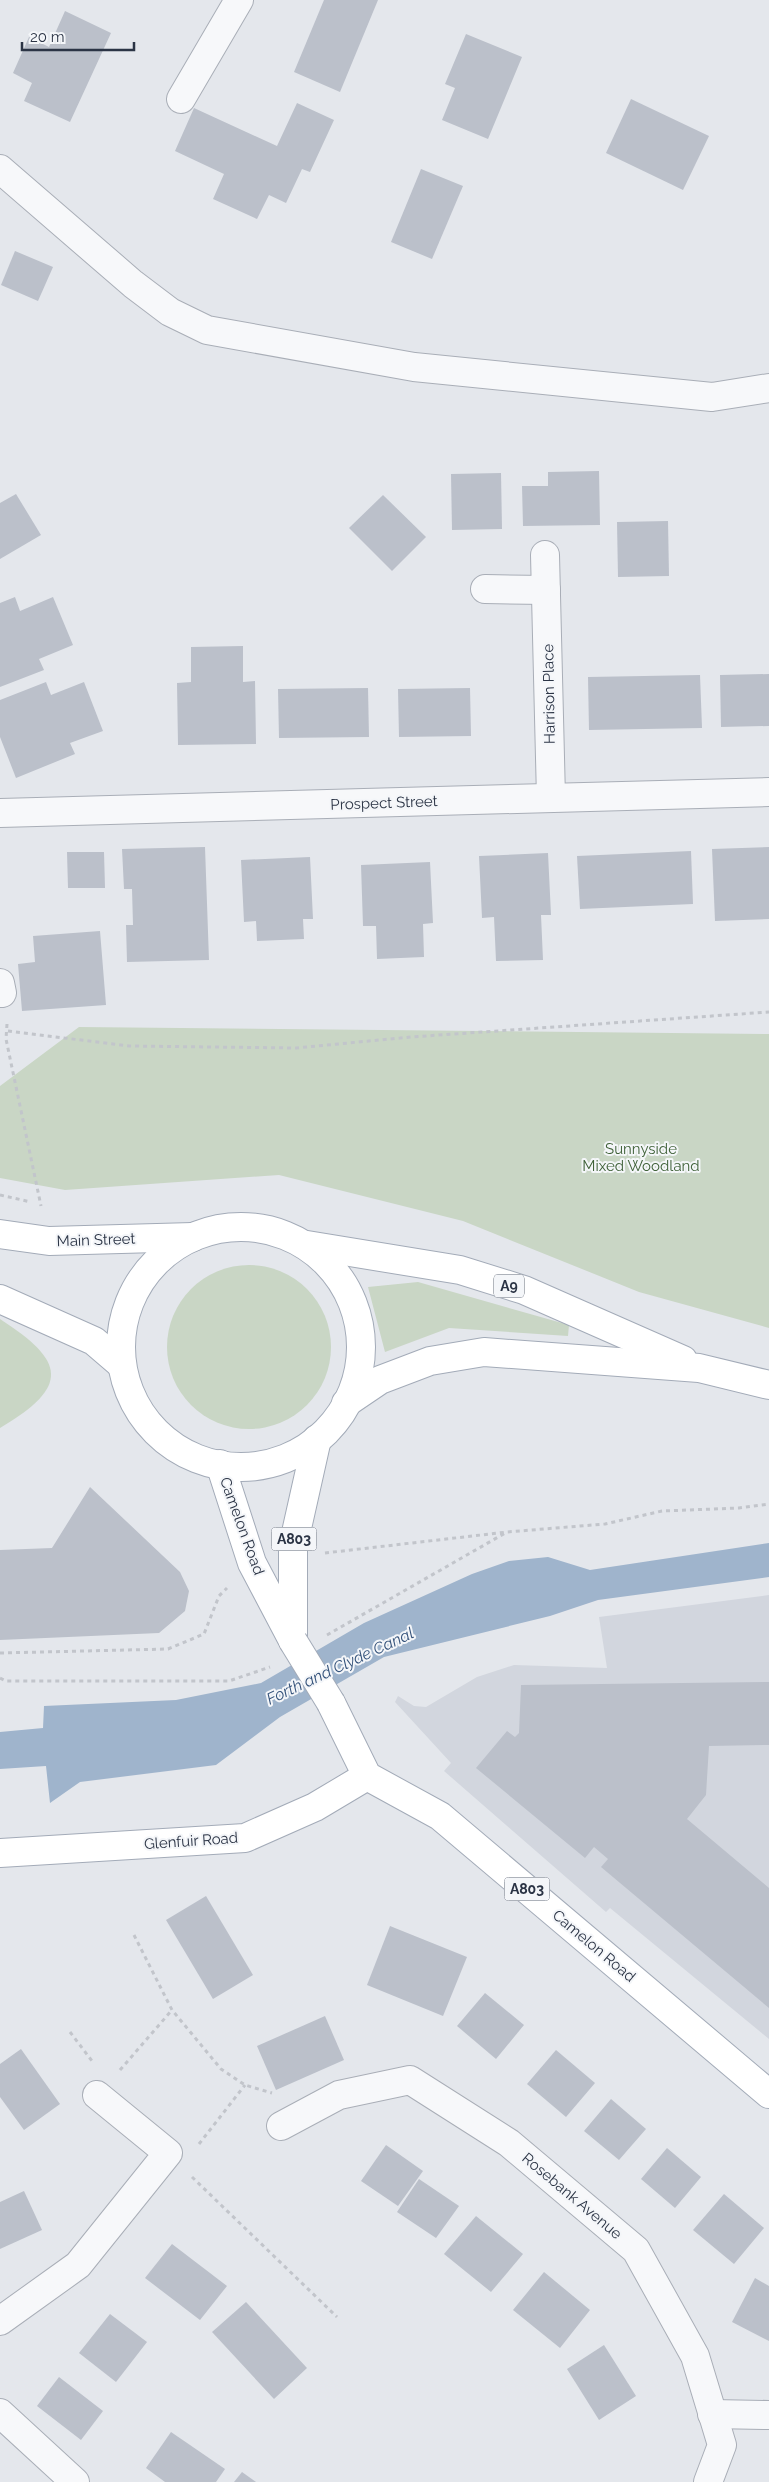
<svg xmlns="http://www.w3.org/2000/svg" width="769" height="2482" viewBox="0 0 769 2482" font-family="Raleway,sans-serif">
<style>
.built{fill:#d2d6de}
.green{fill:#c9d6c5}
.water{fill:#9fb4cc}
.building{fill:#bbc0ca}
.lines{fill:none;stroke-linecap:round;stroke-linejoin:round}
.minor-casing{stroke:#a9aeb7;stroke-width:30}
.major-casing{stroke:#a3abb8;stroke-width:30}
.path{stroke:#c2c5cb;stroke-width:3;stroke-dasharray:4 4;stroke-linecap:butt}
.minor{stroke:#f7f8fa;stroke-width:28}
.major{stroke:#fff;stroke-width:28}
.major-bridge-casing{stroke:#a3abb8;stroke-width:30;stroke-linecap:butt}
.major-bridge{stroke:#fff;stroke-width:28}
.labels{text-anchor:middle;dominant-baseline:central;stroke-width:4;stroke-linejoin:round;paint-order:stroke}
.shield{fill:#f4f6f9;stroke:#676e7b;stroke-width:1}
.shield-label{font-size:14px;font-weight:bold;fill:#2b3445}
.street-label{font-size:15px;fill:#2b3445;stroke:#f4f6f9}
.park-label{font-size:15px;fill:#3f6138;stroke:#f4f6f9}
.water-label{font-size:16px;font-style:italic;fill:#34527a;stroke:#f4f6f9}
</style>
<rect width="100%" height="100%" fill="#e4e7ec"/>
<path class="built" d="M769,1595V2039L610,1908L606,1912L444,1771L451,1763L395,1702L398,1696L414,1706L426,1707L477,1677L514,1665L607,1668L599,1617Z"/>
<g class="green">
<path d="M79,1027L769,1034V1328L639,1292L463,1221L279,1175L65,1190L0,1178V1086Z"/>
<circle cx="249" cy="1347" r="82"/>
<path d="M418,1282L569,1325L568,1336L449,1328L385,1352L368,1287Z"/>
<path d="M0,1319C65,1361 71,1386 0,1428Z"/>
</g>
<path class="water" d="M769,1543V1577L598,1600L550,1616L384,1657L280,1717L216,1765L80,1782L50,1803L46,1766L0,1769V1732L43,1728L44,1706L176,1700L261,1683L364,1623L472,1574L509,1561L548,1557L590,1570Z"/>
<g class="building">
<path d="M324,0H378L340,92L294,72Z"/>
<path d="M65,11L111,33L70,122L24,101L32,83L13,73L29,37L49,47Z"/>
<path d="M466,34L522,57L488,139L442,120L455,88L445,84Z"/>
<path d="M631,99L709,136L683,190L606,153Z"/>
<path d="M297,103L334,120L310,172L302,169L286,203L269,195L257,219L213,199L224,174L175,151L194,108L277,146Z"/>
<path d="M421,169L463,186L432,259L391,242Z"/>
<path d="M15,251L53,267L38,301L1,285Z"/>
<path d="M599,471L600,525L523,526L522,486H548V472Z"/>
<path d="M501,473L502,529L452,530L451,474Z"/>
<path d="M16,494L41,535L0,559V503Z"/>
<path d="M383,495L426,537L392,571L349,528Z"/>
<path d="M668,521L669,576L618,577L617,522Z"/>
<path d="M15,597L20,611L53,597L73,645L39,659L44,670L0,687V603Z"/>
<path d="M243,646V682L255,681L256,744L178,745L177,683L191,682V647Z"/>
<path d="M769,674V726L721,727L720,675Z"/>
<path d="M700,675L702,728L589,730L588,677Z"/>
<path d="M46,682L51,695L84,682L103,731L70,743L75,754L16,778L0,737V700Z"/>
<path d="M368,688L369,737L279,738L278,689Z"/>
<path d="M470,688L471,736L399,737L398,689Z"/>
<path d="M205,847L209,960L127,962L126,925H133L132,889H124L122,849Z"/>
<path d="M769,847V919L715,921L712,849Z"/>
<path d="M691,851L693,904L580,909L577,856Z"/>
<path d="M67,852H104L105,888H68Z"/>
<path d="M548,853L551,915H541L543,960L496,961L494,917L482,918L479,856Z"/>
<path d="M310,857L313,919H303L304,939L257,941L256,921L244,922L241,860Z"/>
<path d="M430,862L433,923L423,924L424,957L377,959L376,926H363L361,865Z"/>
<path d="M100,931L106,1005L22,1011L18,964L35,962L33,936Z"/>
<path d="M90,1487L180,1572L189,1591L185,1611L159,1633L0,1640V1550L52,1548Z"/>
<path d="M769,1682V1745L709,1746L706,1795L687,1819L769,1888V2008L601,1867L608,1859L594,1847L585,1858L476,1768L507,1731L515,1737L519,1733L521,1685Z"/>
<path d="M206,1896L253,1975L213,1999L166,1920Z"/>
<path d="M390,1926L467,1957L443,2016L367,1985Z"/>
<path d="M485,1993L524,2025L496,2059L457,2026Z"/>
<path d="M325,2016L344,2060L276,2090L257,2046Z"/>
<path d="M21,2049L60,2104L24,2130L0,2097V2064Z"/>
<path d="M556,2050L595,2083L566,2117L527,2084Z"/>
<path d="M611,2099L646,2129L619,2160L584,2131Z"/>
<path d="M386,2145L423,2171L398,2206L361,2181Z"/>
<path d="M667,2148L701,2177L675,2208L641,2179Z"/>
<path d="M419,2179L459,2206L436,2238L397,2212Z"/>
<path d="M24,2191L42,2230L0,2249V2202Z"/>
<path d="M724,2194L764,2228L734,2264L693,2230Z"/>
<path d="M476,2216L523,2254L491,2292L444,2254Z"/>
<path d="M172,2244L227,2286L200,2320L145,2278Z"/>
<path d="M544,2272L590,2310L560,2348L513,2310Z"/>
<path d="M755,2278L769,2286V2341L732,2322Z"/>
<path d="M246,2302L307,2368L274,2399L212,2332Z"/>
<path d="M110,2314L147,2342L116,2382L79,2353Z"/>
<path d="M604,2345L636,2396L599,2420L567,2369Z"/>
<path d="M59,2377L103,2411L81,2440L37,2406Z"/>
<path d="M171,2432L225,2469L216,2482H165L146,2468Z"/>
<path d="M242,2472L256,2482H234Z"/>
</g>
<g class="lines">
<g class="minor-casing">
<g id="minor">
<path d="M181,99L239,0"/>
<path d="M0,169L133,284L170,312L207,330L414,367L712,397L769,388"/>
<path d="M545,555L551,798"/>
<path d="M485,589L546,590"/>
<path d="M0,813L769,792"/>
<path d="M0,983L2,993"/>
<path d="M281,2126L339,2095L410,2080L509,2143L636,2250L695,2356L722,2445L708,2482"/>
<path d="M0,2321L78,2265L168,2153L97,2095"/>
<path d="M0,2413L75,2482"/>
<path d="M712,2414L769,2415"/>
</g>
</g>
<g class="major-casing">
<g id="major">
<circle cx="241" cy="1347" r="120"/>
<path d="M0,1234L49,1241L193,1237"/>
<path d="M307,1245L460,1270L524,1290L683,1360"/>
<path d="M0,1299L94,1341L122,1365"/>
<path d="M346,1403L380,1380L430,1361L484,1352L699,1368L769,1385"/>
<path d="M220,1464L252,1563L291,1637"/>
<path d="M293,1641V1546L317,1439"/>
<path d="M331,1703L367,1776L440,1816L769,2094"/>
<path d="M0,1853L245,1838L315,1807L367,1776"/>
</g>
</g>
<g class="path">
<path d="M7,1024L6,1039L41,1206"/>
<path d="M8,1031L129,1046L296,1048L411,1037L769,1012"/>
<path d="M0,1195L31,1202"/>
<path d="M325,1553L507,1532L605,1524L662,1511L739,1508L769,1504"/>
<path d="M327,1635L507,1532"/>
<path d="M0,1653L168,1649L204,1634L219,1596L227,1588"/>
<path d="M0,1678L6,1681H229L270,1667"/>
<path d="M134,1935L172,2010L221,2069L245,2085L272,2093"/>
<path d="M70,2032L92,2061"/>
<path d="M120,2070L172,2010"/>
<path d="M199,2144L245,2085"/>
<path d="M192,2177L337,2317"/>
</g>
<use href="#minor" class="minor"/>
<use href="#major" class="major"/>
<g class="major-bridge-casing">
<path id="major-bridge" d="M293,1641L331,1703"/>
</g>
<use href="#major-bridge" class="major-bridge"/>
</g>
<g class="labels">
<g class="shield">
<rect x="494" y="1274.5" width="30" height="23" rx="4"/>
<rect x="271.5" y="1527.5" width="45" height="23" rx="4"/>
<rect x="504.5" y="1877.5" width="45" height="23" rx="4"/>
</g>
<g class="shield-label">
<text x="509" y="1286">A9</text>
<text x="294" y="1539">A803</text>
<text x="527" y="1889">A803</text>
</g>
<g class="street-label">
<text transform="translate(549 694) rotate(-91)">Harrison Place</text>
<text transform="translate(384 803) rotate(-2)">Prospect Street</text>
<text transform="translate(96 1240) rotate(-2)">Main Street</text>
<text transform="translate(242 1526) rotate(70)">Camelon Road</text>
<text transform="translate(191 1841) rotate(-4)">Glenfuir Road</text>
<text transform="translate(594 1946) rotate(40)">Camelon Road</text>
<text transform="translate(572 2196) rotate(40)">Rosebank Avenue</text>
</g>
<g class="park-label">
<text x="641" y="1149">Sunnyside<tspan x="641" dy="17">Mixed Woodland</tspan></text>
</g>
<g class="water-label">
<text transform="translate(340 1666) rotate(-25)">Forth and Clyde Canal</text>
</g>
</g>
<path d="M22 42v8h112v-8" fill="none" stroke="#2b3445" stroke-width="2.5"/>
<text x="30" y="42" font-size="15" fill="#2b3445" stroke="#f4f6f9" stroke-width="4" paint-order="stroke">20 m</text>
</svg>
